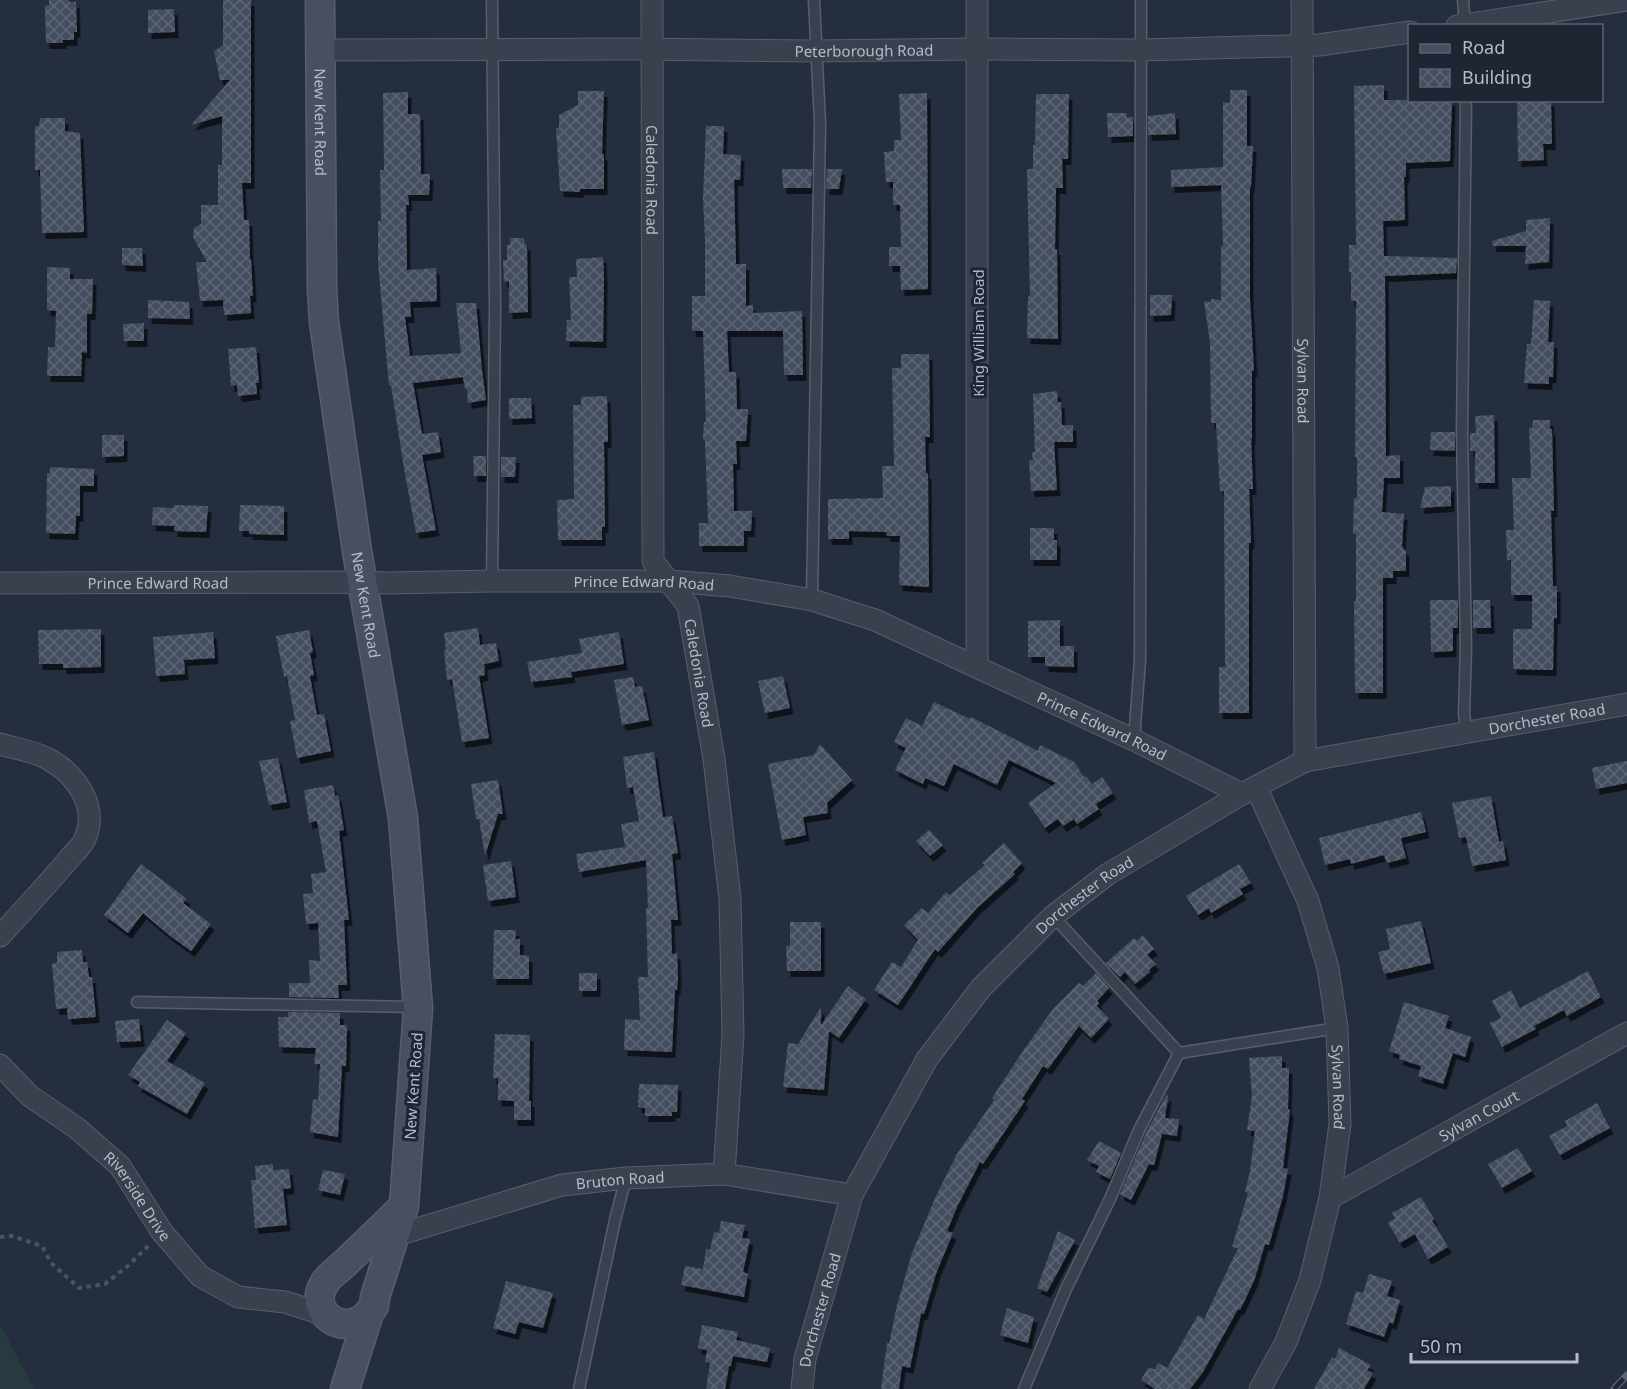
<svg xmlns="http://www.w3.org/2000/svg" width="1627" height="1389" viewBox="0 0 1627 1389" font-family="'Noto Sans',sans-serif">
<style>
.park{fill:#273a3f}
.building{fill:url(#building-cross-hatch);filter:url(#shadow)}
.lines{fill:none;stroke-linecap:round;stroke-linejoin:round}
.lane-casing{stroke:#575e6c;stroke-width:13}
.street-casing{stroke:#575e6c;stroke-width:23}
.secondary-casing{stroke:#575e6c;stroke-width:31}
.path{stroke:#45575c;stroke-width:4;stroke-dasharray:4.5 4.5;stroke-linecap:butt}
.lane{stroke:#39404e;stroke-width:10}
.street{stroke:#39404e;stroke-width:21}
.secondary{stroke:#474f61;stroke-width:28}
.rail-casing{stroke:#5b6475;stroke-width:7}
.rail{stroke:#1e2533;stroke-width:4.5;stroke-dasharray:14;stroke-linecap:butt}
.labels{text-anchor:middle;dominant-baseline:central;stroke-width:6;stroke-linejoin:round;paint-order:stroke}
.street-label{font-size:15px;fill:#b5bbc9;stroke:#1e2533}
</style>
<defs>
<pattern id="building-cross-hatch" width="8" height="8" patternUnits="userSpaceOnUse" patternTransform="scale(1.5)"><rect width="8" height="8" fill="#444e60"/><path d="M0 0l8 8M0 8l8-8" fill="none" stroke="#5d6675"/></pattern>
<filter id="shadow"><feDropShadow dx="3.5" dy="6" stdDeviation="0" flood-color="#0009"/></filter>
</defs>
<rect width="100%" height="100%" fill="#252e3e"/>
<path class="park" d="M0,1324L34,1389H0Z"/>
<g class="building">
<path d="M49,0H69V2H76L77,32H74V40H63V43H46L45,6L49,5Z"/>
<path d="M223,0H251V183H242L244,220H249L250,259H251L253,296H250L251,313L224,315L223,300L200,301L196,262H207L193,237L194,228L201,224V205H218V165H222V116L191,125L230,80H220L214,51L223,45Z"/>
<path d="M174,9L175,32L148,33V10Z"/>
<path d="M1384,85V100H1452L1450,161L1406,163V177H1404L1405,220L1383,221L1384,256L1457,258L1456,273L1385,276L1386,456L1400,455V478H1384L1382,512L1404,514L1402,546L1406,552V571H1393V578H1383V693H1355L1354,601H1356V534H1353L1354,498H1357V457H1355L1356,301H1351V272H1349V245H1356L1354,86Z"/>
<path d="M1230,90H1247V146H1253L1251,187H1250V300L1254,371H1252V439H1251L1253,489H1249L1251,543H1249V713H1219V667H1225L1224,491H1220L1216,423H1211L1210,342L1204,301L1211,302V299L1221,300V246H1223L1221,185L1171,187V170L1223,167V102L1230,103Z"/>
<path d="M578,91H604L602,154H604V189H580V192L560,191L556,128H559V115L578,105Z"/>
<path d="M408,92V114H420L421,174H430L429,195H408L409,205H406L407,270L436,268L437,301L410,302L411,317H405L410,356L461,353L456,303H476L482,370L486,400L468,403L467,389H465L463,377L413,383L422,434L438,432L441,452L422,455L436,530L416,533L405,474L391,386H389L378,263V221H381L380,170H384L383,93Z"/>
<path d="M927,93L928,289L901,290L900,266H889V247H901L900,205H893V182H886L884,152L894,151V140H901L899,94Z"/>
<path d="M1036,94H1069L1068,159H1062L1063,188H1056L1055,249H1057L1058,339L1027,338L1028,296L1030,297L1027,169H1033V145H1035Z"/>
<path d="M1517,100H1551L1552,144H1543L1544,160L1518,161Z"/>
<path d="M1107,113H1127V118L1133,117V136L1108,137Z"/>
<path d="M1175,113L1176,134L1148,135V116Z"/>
<path d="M40,118H65V131L80,133L84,232L42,233L40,170H35V126H39Z"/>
<path d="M706,126H724L723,154L741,155L740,180H734L736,264H746V306L753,305V313L802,311L803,375H784L783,331H727L729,372H736L737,409H748L746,441H736L737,464H733L734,511H752L751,531H744V546H699V523H708L705,440L703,439L704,422H706L703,331H692V296H705V238L703,198Z"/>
<path d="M782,169H812L811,188H783Z"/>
<path d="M827,169H842L839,189H826Z"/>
<path d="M1550,218L1549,262L1525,264L1526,246H1493L1492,241L1526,231V220Z"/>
<path d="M510,238H524L525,245L527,244L528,312L509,313V281L504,282L503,260H507V245H510Z"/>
<path d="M122,248H142L143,266L122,265Z"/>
<path d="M603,257L604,278L603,342L566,341L567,320H571L569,277H577L576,259Z"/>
<path d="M47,267L70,268V279H93L92,314H87V353L82,352L81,376H47L48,347H55L56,311L47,310Z"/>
<path d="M1150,295H1172L1171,315L1150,316Z"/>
<path d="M148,300L189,302L190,319L148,318Z"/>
<path d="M1534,300L1550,301L1548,342H1554L1553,377H1549V384L1524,383L1527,344H1531Z"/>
<path d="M144,323V341H124L123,324Z"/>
<path d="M256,347L259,383H256L257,394L238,396L237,385L231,386L228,349Z"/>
<path d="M901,354H929L930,437H925L926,473H928L929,587L899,585L900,536H887L886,532L849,531V539H828V499L883,498L882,466H894L892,368H901Z"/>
<path d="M1057,391L1058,402H1061L1062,425H1073V442H1054L1057,490L1031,491L1029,460H1033L1032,452H1035L1033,394Z"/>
<path d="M607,396L608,442H604L605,527H602V540H558L557,500L574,499L573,405H581V397Z"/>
<path d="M509,398H531L532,418L509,419Z"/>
<path d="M1494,415L1495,483H1475V451H1470V433H1476L1475,416Z"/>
<path d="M1533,420H1550V429H1552L1554,511H1551L1553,586H1557V618H1554L1553,670L1513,669V629H1532V595H1511V560H1507L1506,530H1514L1512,478H1531L1529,428H1532Z"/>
<path d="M1431,432H1455V451L1430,450Z"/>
<path d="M102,435H124V456L102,457Z"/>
<path d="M473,456H486V476H474Z"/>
<path d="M501,457H516L515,477H501Z"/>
<path d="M50,467L94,469V486H80V516H76L75,534L46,533L47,473H50Z"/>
<path d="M1451,486V506L1420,508L1425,487Z"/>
<path d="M174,505L208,506L206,532L174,531V526L152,525L153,507L173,508Z"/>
<path d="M240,505L284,506V535L249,534V531H239Z"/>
<path d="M1030,528H1054V540H1057V560H1030Z"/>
<path d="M1430,600H1458V628H1453V651L1431,652Z"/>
<path d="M1473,600H1490L1491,628H1473Z"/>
<path d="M1060,620V646H1074V667L1045,666V657H1028V621Z"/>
<path d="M478,628L480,645L496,643L499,661L484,664L485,675L479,676L489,738L462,742L452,679L447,680L444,650H446L444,633Z"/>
<path d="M101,629V667L63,668V664H39L38,630Z"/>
<path d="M309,630L313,652L310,653L314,675L310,676L317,715L324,714L331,751L297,758L290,721L295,720L287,676L284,677L276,636Z"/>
<path d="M213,632L215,658L184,660L185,674L156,676L153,637Z"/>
<path d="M619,632L624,664L571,672L572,677L531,682L527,662L582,653L579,639Z"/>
<path d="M783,676L790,708L765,713L758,681Z"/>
<path d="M633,677L635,687L642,686L649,720L622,725L614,680Z"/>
<path d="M934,702L970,719L971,717L1038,751L1040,745L1074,762L1084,777L1086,776L1092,784L1102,777L1113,793L1096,804L1099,809L1077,824L1074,819L1063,826L1058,819L1045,828L1028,803L1056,783L1009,760L997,785L954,764L944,786L925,778L923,784L895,770L906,748L894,742L906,718L922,726Z"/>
<path d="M820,744L852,780L827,803L828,813L803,817L806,835L782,840L768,764L814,755Z"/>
<path d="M654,752L663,817L672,816L678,853L672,854L678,920H671L672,954L677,953L678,978L677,990H675L672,1052L624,1050L625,1019L640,1020L638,977H648L646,908H648L646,860L579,872L576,854L625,847L621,824L639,821L633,787L627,788L623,757Z"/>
<path d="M278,758L287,802L269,805L259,761Z"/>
<path d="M1627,761V783L1596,789L1592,768Z"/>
<path d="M498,780L503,814H498L485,856L479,819H476L471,784Z"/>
<path d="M333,785L335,796L338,795L344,830L339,831L349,920H344L347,985H338L339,998L289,997V983H310L309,960L320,961L318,923L306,924L303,894L313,893L311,874L326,872L317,821L309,823L304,790Z"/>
<path d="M1491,796L1499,842L1503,841L1506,860L1472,866L1466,837L1459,838L1452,803Z"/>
<path d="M1421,812L1426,832L1401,838L1406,858L1387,863L1384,855L1351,864L1350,859L1325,865L1319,838Z"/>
<path d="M929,830L943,845L930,856L916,841Z"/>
<path d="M1004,843L1022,863L1013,872L1015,874L977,908L938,952L935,949L898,1005L874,990L892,962L901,967L918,940L904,925L922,908L928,913L946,892L950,895L985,865L982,863Z"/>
<path d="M511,861L516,897L488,901L483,865Z"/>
<path d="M141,864L187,899L183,903L211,924L191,951L170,936L143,913L128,933L104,915Z"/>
<path d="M1239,864L1251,883L1240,889L1243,894L1211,913L1209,908L1198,915L1186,896Z"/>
<path d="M1421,921L1431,963L1384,974L1378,952L1390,949L1386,929Z"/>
<path d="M790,922H821V971H787L786,946H790Z"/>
<path d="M494,930H516L515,939H520V955L529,956V979H493Z"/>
<path d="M1143,935L1154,949L1147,955L1156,964L1149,970L1150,972L1135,984L1125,972L1120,977L1106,963L1134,938L1137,941Z"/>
<path d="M82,950L83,962H87L89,977H92L96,1017L68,1019L67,1008L56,1009L52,964L57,963V952Z"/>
<path d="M1588,971L1601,997L1567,1016L1564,1010L1534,1026L1536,1029L1502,1047L1490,1023L1501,1018L1492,1001L1511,990L1520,1008Z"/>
<rect x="579" y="973" width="18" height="18"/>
<path d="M1096,973L1109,988L1097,1001L1099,1003L1097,1006L1109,1019L1091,1038L1079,1026L1048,1069L1043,1066L1022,1099L1025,1101L983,1164L980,1162L957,1207L947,1231L953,1233L937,1271L924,1314H921L910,1368L902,1366L899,1389H881L887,1343L889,1344L897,1305L912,1253L936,1196L957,1154L994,1100L992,1098L1023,1051L1053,1009L1079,983L1083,986Z"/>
<path d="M848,986L866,999L839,1038L829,1031L824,1090L783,1087L788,1043L798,1044L821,1007V1025Z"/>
<path d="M1404,1002L1449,1016L1445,1028L1471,1037L1465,1057L1453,1053L1443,1084L1418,1076L1421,1066L1399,1059L1400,1055L1389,1051Z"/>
<path d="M288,1012L340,1013V1025H347L346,1066H342L338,1137L310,1132L313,1099L318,1100L320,1064H314L316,1048L279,1047L278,1017H288Z"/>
<path d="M139,1019L141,1041L117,1042L115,1021Z"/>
<path d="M167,1020L186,1033L167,1061L205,1083L187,1114L138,1086L140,1082L128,1075Z"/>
<path d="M495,1034L530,1035L529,1101H531V1120H514V1101L498,1100V1078H493Z"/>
<path d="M1282,1056V1068H1289L1288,1109L1290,1110L1283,1168L1288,1169L1283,1196L1269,1245L1265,1244L1254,1281L1240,1310L1238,1309L1203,1372L1190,1389H1155L1141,1380L1148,1368L1155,1369L1158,1363L1167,1368L1198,1315L1204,1319L1238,1248L1232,1247L1248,1193L1245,1192L1250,1171L1255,1131L1247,1130L1252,1096L1249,1058Z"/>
<path d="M639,1084L678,1085L677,1112H672V1116H645V1108L638,1107Z"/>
<path d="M1166,1095L1168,1096L1165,1118L1179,1119L1177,1136L1162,1134L1154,1165L1149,1164L1131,1200L1120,1194L1146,1133Z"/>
<path d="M1597,1103L1610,1128L1560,1155L1549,1136L1567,1126L1565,1121Z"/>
<path d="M1099,1141L1121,1153L1110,1179L1096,1172L1099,1166L1087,1160Z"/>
<path d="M1518,1148L1532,1171L1502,1188L1488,1164Z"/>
<path d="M273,1164V1170L289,1169L291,1188L283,1189L287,1225L255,1228L251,1180H256L255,1166Z"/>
<path d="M323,1170L345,1174L340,1195L318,1190Z"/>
<path d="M1421,1197L1434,1219L1432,1220L1448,1247L1428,1259L1415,1234L1400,1243L1388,1223L1395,1218L1392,1213Z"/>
<path d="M721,1221L745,1225L742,1238L750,1239L743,1272L748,1274L744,1297L681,1285L685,1266L703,1269L706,1249L710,1250L714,1232L719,1233Z"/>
<path d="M1058,1231L1075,1240L1047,1292L1037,1288Z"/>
<path d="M1369,1274L1392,1281L1387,1296L1400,1300L1393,1324L1389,1322L1384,1337L1346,1324L1356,1291L1363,1293Z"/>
<path d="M506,1281L553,1293L543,1328L519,1322L515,1334L493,1328Z"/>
<path d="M1007,1308L1034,1317L1028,1343L1000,1335Z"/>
<path d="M702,1325L738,1332L736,1340L770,1348L767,1362L733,1356L731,1366H729L725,1389H706L710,1363L705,1362L707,1350L698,1348Z"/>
<path d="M1339,1348L1371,1365L1367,1370L1373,1373L1364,1389H1314L1332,1357L1335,1359Z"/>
</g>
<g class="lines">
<g class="lane-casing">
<g id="lane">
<path d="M492,0L495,309L492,581"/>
<path d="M1463,0L1465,26"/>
<path d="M1466,100L1462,432L1466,648L1464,714L1467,733"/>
<path d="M812,600L820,123L814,0"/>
<path d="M1134,740L1140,660L1141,0"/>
<path d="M1053,916L1179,1053L1337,1028"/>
<path d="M137,1002L416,1007"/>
<path d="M579,1389L615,1220L626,1178"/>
<path d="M1024,1389L1066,1289L1110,1199L1139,1130L1179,1053"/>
</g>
</g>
<g class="street-casing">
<g id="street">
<path id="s1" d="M652,0L653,561L688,606L714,759L730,899L733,1035L724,1174"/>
<path id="s2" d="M1302,0L1305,761"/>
<path d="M1457,26L1627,0"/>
<path id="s3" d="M320,50L636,49L816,51L977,49L1142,50L1319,45L1410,32"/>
<path id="s4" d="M0,583L363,582L387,583L492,581H669L730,586L812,600L875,620L1134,740L1242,794"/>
<path d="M977,666V0"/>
<path d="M0,744C14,748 37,752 48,759C76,774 99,806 85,839C82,846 73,854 68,860C46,886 23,911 0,936"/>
<path id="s5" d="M1256,787L1308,901L1328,968L1337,1028L1340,1124L1330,1198L1310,1280L1286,1342L1260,1389"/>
<path id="s6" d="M0,1065L30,1096L78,1129L120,1166L162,1232L200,1276L238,1297L285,1302L313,1311L330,1319"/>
<path id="s7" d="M1330,1198L1627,1033"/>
<path id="s8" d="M394,1236L562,1185L626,1178L724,1174L852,1195"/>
<path id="s9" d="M802,1389L805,1359L852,1195L927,1059L981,988L1053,916L1108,874L1242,794L1305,761L1627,704"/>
</g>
</g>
<g class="secondary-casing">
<g id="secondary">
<path id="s10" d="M320,0L322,289L324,322L357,551L403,818L418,1008L404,1206L375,1297L374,1306L369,1313L345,1389"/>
<path d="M369,1313C344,1340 307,1312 324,1284C328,1276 337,1271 344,1264C363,1246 382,1228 400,1210"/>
</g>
</g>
<path class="path" d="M0,1237L12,1236L42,1246L51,1263L79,1288L105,1284L129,1265L149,1245"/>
<use href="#lane" class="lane"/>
<use href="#street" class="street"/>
<use href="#secondary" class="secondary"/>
<g class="rail-casing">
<path id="rail" d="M1614,1389L1627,1375"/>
</g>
<use href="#rail" class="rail"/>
</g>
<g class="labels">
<g class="street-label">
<text stroke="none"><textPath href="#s3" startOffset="544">Peterborough Road</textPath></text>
<text stroke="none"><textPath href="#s10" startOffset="122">New Kent Road</textPath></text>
<text stroke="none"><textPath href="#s1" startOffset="180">Caledonia Road</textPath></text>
<text transform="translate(978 333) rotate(-90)">King William Road</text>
<text stroke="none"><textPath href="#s2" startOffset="381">Sylvan Road</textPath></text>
<text stroke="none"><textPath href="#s4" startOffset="158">Prince Edward Road</textPath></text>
<text stroke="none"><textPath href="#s4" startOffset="644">Prince Edward Road</textPath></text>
<text stroke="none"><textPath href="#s10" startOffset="608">New Kent Road</textPath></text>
<text stroke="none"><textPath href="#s1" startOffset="686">Caledonia Road</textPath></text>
<text stroke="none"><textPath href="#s9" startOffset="1089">Dorchester Road</textPath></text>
<text stroke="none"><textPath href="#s4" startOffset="1130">Prince Edward Road</textPath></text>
<text stroke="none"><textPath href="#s9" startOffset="585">Dorchester Road</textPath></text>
<text transform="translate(413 1086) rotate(-86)">New Kent Road</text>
<text stroke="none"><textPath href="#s5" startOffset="315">Sylvan Road</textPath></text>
<text stroke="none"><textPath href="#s7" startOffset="170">Sylvan Court</textPath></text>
<text stroke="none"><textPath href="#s8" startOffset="234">Bruton Road</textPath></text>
<text stroke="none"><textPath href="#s6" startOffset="192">Riverside Drive</textPath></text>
<text stroke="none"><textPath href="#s9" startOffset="81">Dorchester Road</textPath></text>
</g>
</g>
<rect x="1408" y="24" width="195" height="78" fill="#1e2533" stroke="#5a616f" stroke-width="1.5"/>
<rect x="1420" y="44" width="30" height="9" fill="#474f61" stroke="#5a616f" stroke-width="1.5"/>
<text x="1462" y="54" font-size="18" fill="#b5bbc9">Road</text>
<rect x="1420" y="69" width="30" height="18" fill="url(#building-cross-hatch)" stroke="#5a616f" stroke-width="1.5"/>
<text x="1462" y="84" font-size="18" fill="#b5bbc9">Building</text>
<path d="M1411 1353v9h166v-9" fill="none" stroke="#b5bbc9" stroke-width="3"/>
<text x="1420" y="1353" font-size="18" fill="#b5bbc9" stroke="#1e2533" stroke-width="4.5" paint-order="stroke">50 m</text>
</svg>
